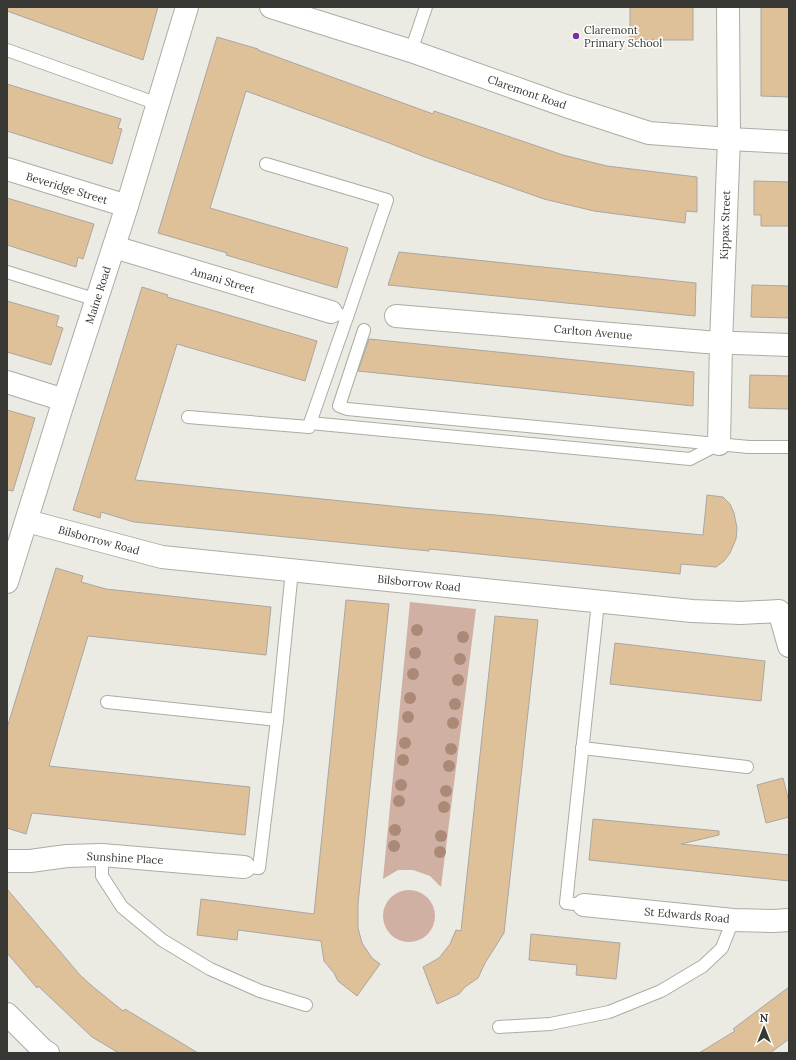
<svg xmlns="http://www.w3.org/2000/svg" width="796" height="1060" viewBox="0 0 796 1060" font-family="Lora,serif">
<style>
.green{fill:#cfb0a3}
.building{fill:#dec199;stroke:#aaa6a1}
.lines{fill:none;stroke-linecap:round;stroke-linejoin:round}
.service-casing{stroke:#acaca5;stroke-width:14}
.minor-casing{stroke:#acaca5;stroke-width:24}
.service{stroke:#fff;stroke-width:12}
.minor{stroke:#fff;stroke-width:22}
.tree{fill:#aa8976}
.poi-dot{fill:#7e2e9f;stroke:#fffffe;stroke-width:1.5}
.labels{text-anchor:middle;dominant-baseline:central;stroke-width:3;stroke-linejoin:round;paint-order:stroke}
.poi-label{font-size:11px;fill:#373734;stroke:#fffffe;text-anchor:start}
.street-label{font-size:11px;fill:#373734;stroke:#fffffe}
</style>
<rect width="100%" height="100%" fill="#ebebe4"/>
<g class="green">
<path d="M410,602L476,609L441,887L430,876L413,870H398L383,879Z"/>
<circle cx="409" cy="916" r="26"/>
</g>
<g class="building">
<path d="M7,7H158L143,60L7,11Z"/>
<rect x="630" y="7" width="63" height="33"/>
<path d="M761,7H789V97L761,96Z"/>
<path d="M217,37L258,49V50L433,114L434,111L563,155L607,166L697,177V212L686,211L685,223L594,211L544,199L425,157L389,143L246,91L210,208L348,248L337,288L226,255L227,253L158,233Z"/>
<path d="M7,84L121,119L118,128L122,129L112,164L7,131Z"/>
<path d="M754,181L789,182V226H761V215H754Z"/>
<path d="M7,198L94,224L83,259L78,257L76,267L7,245Z"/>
<path d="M399,252L696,283L695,316L388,285Z"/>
<path d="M752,285L789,286V318L751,317Z"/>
<path d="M142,287L168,295L167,297L317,341L305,381L177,344L135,480L411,508L495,515L637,529L703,535L707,495L723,497L730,504L734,513L737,528L736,539L730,553L724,561L716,567L681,564L680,574L429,549V551L134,522L101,512L100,518L73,510Z"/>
<path d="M7,301L59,316L56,326L63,328L51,365L7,352Z"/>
<path d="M369,339L694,372L693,406L358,371Z"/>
<path d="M750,375L789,376V409L749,408Z"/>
<path d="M7,410L35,418L13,491L7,490Z"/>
<path d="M56,568L83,576L81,582L106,589L271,607L266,655L88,636L49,766L250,787L245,835L32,813L26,834L7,828V728Z"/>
<path d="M346,600L389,604L358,904V928L362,943L372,958L380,964L357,996L338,981L334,973L324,961L321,941L238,930L237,940L197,935L201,899L314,914Z"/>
<path d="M495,616L538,620L504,933L485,963L478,978L465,987L459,994L437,1004L423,967L439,958L450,944L456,930L461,931Z"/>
<path d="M615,643L765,661L761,701L610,684Z"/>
<path d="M783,778L789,802V817L766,823L757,785Z"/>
<path d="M593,819L719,831V835L681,844L789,855V881L589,860Z"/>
<path d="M7,889L80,975L92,986L123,1011L125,1009L198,1053H119L92,1037L38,986L37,988L7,953Z"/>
<path d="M531,934L620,943L616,979L576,975L577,965L529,960Z"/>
<path d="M789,987V1039L770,1053H699L735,1031L733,1029Z"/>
</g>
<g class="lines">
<g class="service-casing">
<g id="service">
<path d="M7,50L158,104"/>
<path d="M411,51L426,7"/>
<path d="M266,164L387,200L347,317"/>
<path d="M7,272L97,300"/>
<path d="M331,312L347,317L310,423L690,459L719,444"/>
<path d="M364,330L339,406L347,409L749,447H789"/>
<path d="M188,417L309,427L310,423"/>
<path d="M107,702L277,720"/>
<path d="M582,748L747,767"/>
<path d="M102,855V876L122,907L162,940L210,969L260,991L306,1005"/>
<path d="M244,867L259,868L277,720L292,570"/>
<path d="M584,905L566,903L598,602"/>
<path d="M499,1027L550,1024L609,1012L661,991L703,966L722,948L733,920"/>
</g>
</g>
<g class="minor-casing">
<g id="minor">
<path d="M271,7L411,51L566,106L649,133L729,139L789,142"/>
<path d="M7,169L127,206"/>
<path d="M114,247L331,312"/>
<path d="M396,316L706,342L789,345"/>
<path d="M7,382L64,400"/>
<path d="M719,444L721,343L729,139L728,7"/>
<path d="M27,521L162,557L692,611L741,613L779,611L789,646"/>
<path d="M7,582L64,400L127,206L187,7"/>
<path d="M7,861H30L67,856L102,855L244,867"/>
<path d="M584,905L733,920L773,921L789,920"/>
<path d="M7,1014L43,1050L48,1053"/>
</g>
</g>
<use href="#service" class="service"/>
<use href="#minor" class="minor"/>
</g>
<g class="tree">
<circle cx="417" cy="630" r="6"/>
<circle cx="463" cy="637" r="6"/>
<circle cx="415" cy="653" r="6"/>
<circle cx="460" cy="659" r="6"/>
<circle cx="413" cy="674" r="6"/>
<circle cx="458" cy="680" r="6"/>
<circle cx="410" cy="698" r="6"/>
<circle cx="455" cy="704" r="6"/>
<circle cx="408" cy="717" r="6"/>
<circle cx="453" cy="723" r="6"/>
<circle cx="405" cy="743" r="6"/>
<circle cx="451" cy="749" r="6"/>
<circle cx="403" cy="760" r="6"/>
<circle cx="449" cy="766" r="6"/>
<circle cx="401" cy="785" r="6"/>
<circle cx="446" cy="791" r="6"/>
<circle cx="399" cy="801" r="6"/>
<circle cx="444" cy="807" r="6"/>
<circle cx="395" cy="830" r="6"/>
<circle cx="441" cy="836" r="6"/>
<circle cx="394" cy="846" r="6"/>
<circle cx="440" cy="852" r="6"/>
</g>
<circle class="poi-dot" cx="576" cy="36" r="4"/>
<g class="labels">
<g class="poi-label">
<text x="584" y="30">Claremont<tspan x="584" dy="13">Primary School</tspan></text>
</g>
<g class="street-label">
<text transform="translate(527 92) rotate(19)">Claremont Road</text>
<text transform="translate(67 188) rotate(17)">Beveridge Street</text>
<text transform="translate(725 225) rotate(-88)">Kippax Street</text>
<text transform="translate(223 280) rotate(17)">Amani Street</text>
<text transform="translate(98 295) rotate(-72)">Maine Road</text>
<text transform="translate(593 332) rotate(5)">Carlton Avenue</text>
<text transform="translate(99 540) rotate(15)">Bilsborrow Road</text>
<text transform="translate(419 583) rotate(6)">Bilsborrow Road</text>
<text transform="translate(125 858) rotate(3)">Sunshine Place</text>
<text transform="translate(687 915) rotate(5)">St Edwards Road</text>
</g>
</g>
<rect width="796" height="1060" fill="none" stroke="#373734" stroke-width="16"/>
<g transform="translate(764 1028)" stroke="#fffffe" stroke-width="3" paint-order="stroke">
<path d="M0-3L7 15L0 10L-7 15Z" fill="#373734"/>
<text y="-6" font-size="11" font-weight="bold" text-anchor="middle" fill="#373734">N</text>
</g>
</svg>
